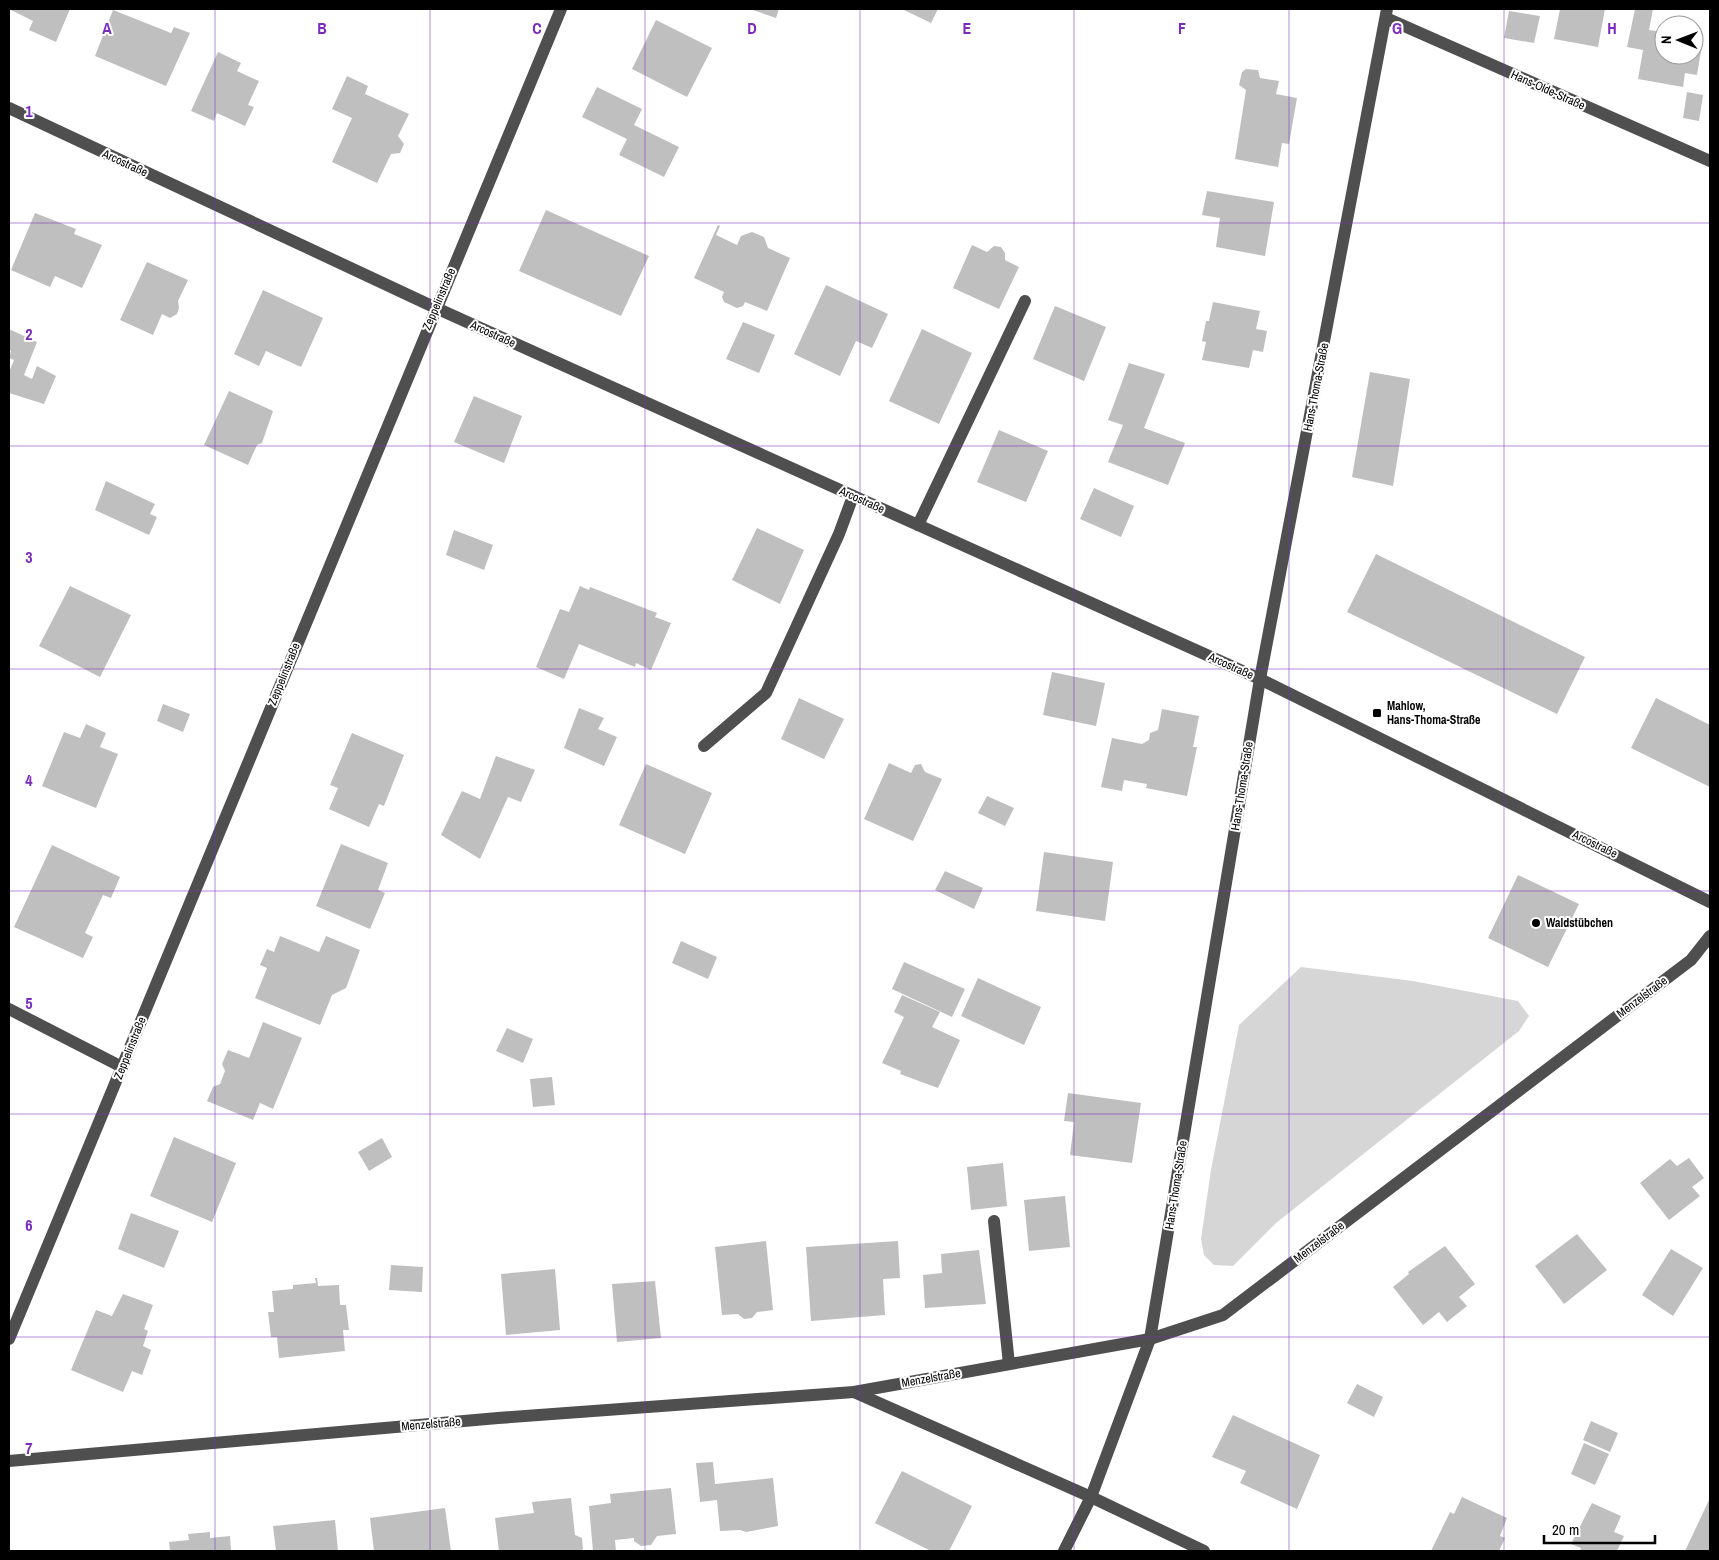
<svg xmlns="http://www.w3.org/2000/svg" width="1719" height="1560" viewBox="0 0 1719 1560" font-family="'Archivo Narrow',sans-serif">
<style>
.green{fill:#d6d6d6}
.building{fill:#bfbfbf}
.lines{fill:none;stroke-linecap:round;stroke-linejoin:round}
.minor{stroke:#4f4f4f;stroke-width:12}
.grid{fill:none;stroke:#7b2cbf;stroke-width:1;stroke-opacity:0.55}
.poi-dot{fill:#000;stroke:#fff;stroke-width:2}
.labels{text-anchor:middle;dominant-baseline:central;stroke-width:4;stroke-linejoin:round;paint-order:stroke}
.street-label{font-size:12px;fill:#000;stroke:#fff}
.poi-label{font-size:12px;font-weight:bold;fill:#000;stroke:#fff;text-anchor:start}
.grid-label{font-size:16px;text-anchor:middle;font-weight:bold;fill:#7b2cbf;stroke:#fff;stroke-width:4;stroke-linejoin:round;paint-order:stroke}
</style>
<rect width="100%" height="100%" fill="#fff"/>
<path class="green" d="M1301,967L1413,981L1518,1001L1529,1016L1519,1031L1276,1223L1233,1266L1214,1265L1204,1255L1201,1239L1211,1170L1239,1025Z"/>
<g class="building">
<path d="M9,9H70L56,42L29,30L33,21Z"/>
<path d="M750,9H779L776,18Z"/>
<path d="M902,9H938L931,23Z"/>
<path d="M1560,9H1605L1598,47L1554,39Z"/>
<path d="M1635,9H1653L1649,30L1664,32V55H1694V50L1701,51L1697,75L1685,73L1683,87L1638,79L1643,50L1627,47Z"/>
<path d="M113,10L171,33L174,27L190,33L166,86L95,56Z"/>
<path d="M1509,11L1540,16L1534,43L1504,38Z"/>
<path d="M656,20L712,48L687,97L632,69Z"/>
<path d="M218,52L241,63L237,71L259,81L248,105L254,107L245,126L217,113L214,121L191,111Z"/>
<path d="M1246,69L1258,70L1260,78L1279,81L1276,94L1297,98L1289,144L1282,143L1278,167L1235,159L1246,90L1239,85L1242,72Z"/>
<path d="M347,76L368,86L365,94L409,114L398,136L404,144L400,153L391,154L377,183L332,162L352,118L332,109Z"/>
<path d="M597,87L642,109L634,125L679,147L664,177L619,155L627,139L582,117Z"/>
<path d="M1687,92L1703,95L1699,121L1683,118Z"/>
<path d="M1207,191L1274,202L1265,256L1216,247L1220,218L1202,215Z"/>
<path d="M546,210L649,256L621,316L519,271Z"/>
<path d="M35,213L76,229L74,234L102,245L82,288L55,276L50,287L11,270Z"/>
<path d="M718,225L720,226L716,235L737,245L741,236L752,232L764,237L768,248L790,258L767,311L745,302L743,306L737,308L724,302L722,297L724,292L694,278Z"/>
<path d="M972,245L987,252L994,246L1001,247L1005,253V260L1019,267L999,309L953,288Z"/>
<path d="M147,262L188,280L178,301L179,308L177,314L170,318L162,314L153,335L120,320Z"/>
<path d="M826,285L888,314L872,348L856,341L840,376L794,354Z"/>
<path d="M263,290L323,318L301,367L266,351L259,366L234,354Z"/>
<path d="M1213,302L1260,311L1256,329L1267,331L1263,352L1253,350L1249,368L1202,360L1206,342L1202,341L1206,321H1209Z"/>
<path d="M1055,306L1106,327L1084,381L1033,359Z"/>
<path d="M743,322L775,335L759,373L726,359Z"/>
<path d="M9,329L37,342L24,375L32,379L37,366L56,376L44,404L9,393V372L14,360L9,358L11,351L9,350Z"/>
<path d="M922,329L972,353L939,424L889,401Z"/>
<path d="M1129,363L1165,374L1144,428L1185,443L1168,485L1108,462L1123,425L1108,420Z"/>
<path d="M1370,372L1410,379L1393,486L1352,477Z"/>
<path d="M229,391L273,411L262,443L257,445L248,465L204,445Z"/>
<path d="M474,396L522,416L504,463L454,442Z"/>
<path d="M999,430L1048,451L1026,502L977,482Z"/>
<path d="M106,481L155,504L150,514L157,517L149,535L95,510Z"/>
<path d="M1094,488L1134,506L1121,537L1080,519Z"/>
<path d="M757,528L804,550L780,604L732,580Z"/>
<path d="M454,530L493,545L484,570L446,555Z"/>
<path d="M1376,554L1585,657L1557,714L1347,612Z"/>
<path d="M70,586L131,615L100,677L39,646Z"/>
<path d="M580,586L589,590L590,587L657,613L655,617L671,623L651,670L636,663L635,667L579,644L564,679L536,667L560,609L569,612Z"/>
<path d="M1052,672L1105,683L1096,726L1043,715Z"/>
<path d="M799,698L844,719L824,759L781,739Z"/>
<path d="M1656,698L1710,725V787L1631,748Z"/>
<path d="M163,704L190,714L183,732L157,721Z"/>
<path d="M579,708L604,718L598,729L617,737L604,766L564,748Z"/>
<path d="M1162,709L1199,716L1193,747H1197L1187,796L1146,788L1147,784L1124,780L1122,791L1101,787L1112,738L1142,744L1149,740L1150,733L1158,730Z"/>
<path d="M86,724L106,733L100,747L118,754L96,808L42,786L64,732L80,738Z"/>
<path d="M352,733L404,755L384,806L379,804L369,827L329,809L338,788L330,785Z"/>
<path d="M496,756L535,770L521,802L508,797L480,859L441,835L462,791L480,799Z"/>
<path d="M889,763L911,773L915,765L921,764L925,772L942,779L913,841L864,819Z"/>
<path d="M646,764L712,793L685,854L619,825Z"/>
<path d="M987,796L1014,808L1005,826L978,813Z"/>
<path d="M341,844L388,863L378,890L385,893L370,929L316,906Z"/>
<path d="M52,845L120,877L111,898L103,895L85,933L93,937L83,958L14,927Z"/>
<path d="M1044,852L1113,862L1105,921L1036,911Z"/>
<path d="M945,871L983,888L974,909L935,890Z"/>
<path d="M1518,875L1579,904L1548,967L1488,938Z"/>
<path d="M280,936L319,952L326,936L360,950L346,988L332,995L320,1025L255,998L267,968L260,965L267,949L274,952Z"/>
<path d="M681,941L717,957L708,979L672,963Z"/>
<path d="M904,962L965,989L952,1017L892,989Z"/>
<path d="M978,978L1041,1007L1024,1045L961,1016Z"/>
<path d="M902,995L940,1012L932,1027L960,1040L938,1088L900,1074L901,1071L882,1063L904,1017L894,1012Z"/>
<path d="M263,1022L302,1038L273,1109L260,1103L253,1120L207,1101L213,1087L220,1084L225,1071L222,1064L228,1050L249,1058Z"/>
<path d="M507,1028L533,1039L523,1063L496,1051Z"/>
<path d="M552,1077L555,1105L533,1107L530,1079Z"/>
<path d="M1068,1093L1141,1103L1132,1163L1070,1155L1074,1122L1064,1121Z"/>
<path d="M174,1137L236,1163L212,1222L150,1196Z"/>
<path d="M382,1138L392,1157L369,1171L358,1152Z"/>
<path d="M1689,1158L1704,1178L1692,1187L1700,1196L1669,1220L1640,1183L1670,1159L1677,1166Z"/>
<path d="M1003,1163L1007,1206L971,1210L967,1167Z"/>
<path d="M1065,1196L1070,1247L1029,1251L1024,1200Z"/>
<path d="M131,1213L179,1231L164,1268L118,1249Z"/>
<path d="M1577,1234L1607,1270L1564,1304L1535,1266Z"/>
<path d="M766,1241L773,1310L757,1312L752,1318L744,1319L738,1314L722,1315L715,1247Z"/>
<path d="M898,1241L900,1278L883,1279L885,1315L811,1321L806,1247Z"/>
<path d="M1445,1246L1475,1284L1459,1297L1467,1306L1447,1322L1439,1312L1423,1325L1393,1287L1409,1274L1408,1272Z"/>
<path d="M1671,1249L1703,1268L1673,1316L1642,1295Z"/>
<path d="M979,1250L986,1304L925,1308L923,1275L942,1273L941,1254Z"/>
<path d="M391,1265L423,1267L422,1292L389,1290Z"/>
<path d="M555,1269L560,1330L506,1335L501,1274Z"/>
<path d="M315,1278H317L318,1286L339,1285L340,1305H346L349,1330H343L345,1351L279,1358L277,1337H271L268,1312H274L272,1291L293,1289V1285L316,1283Z"/>
<path d="M655,1281L661,1338L617,1342L612,1284Z"/>
<path d="M123,1294L153,1305L144,1329L148,1331L143,1346L151,1350L142,1375L132,1371L123,1392L71,1370L96,1310L112,1316Z"/>
<path d="M1357,1384L1383,1397L1374,1417L1347,1403Z"/>
<path d="M1233,1415L1320,1455L1297,1509L1240,1483L1246,1471L1212,1457Z"/>
<path d="M1591,1421L1618,1433L1610,1452L1583,1440Z"/>
<path d="M1584,1443L1609,1454L1595,1485L1571,1474Z"/>
<path d="M713,1462L715,1484L773,1478L778,1526L746,1532L740,1530L720,1531L717,1500L700,1502L696,1463Z"/>
<path d="M902,1471L972,1506L949,1551H931L875,1523Z"/>
<path d="M671,1488L676,1534L657,1536L651,1545L641,1546L634,1541V1538L615,1540L616,1551H593L589,1506L611,1503L610,1494Z"/>
<path d="M1462,1497L1507,1518L1500,1536L1505,1538L1499,1551H1431L1450,1512L1454,1514Z"/>
<path d="M571,1498L575,1535L582,1538L583,1549L580,1551H499L495,1518L534,1513L532,1502Z"/>
<path d="M1710,1498V1551H1685Z"/>
<path d="M1592,1503L1621,1516L1614,1532L1624,1536L1617,1551H1580L1581,1548L1571,1544Z"/>
<path d="M445,1508L451,1551H374L370,1518Z"/>
<path d="M335,1520L338,1551H276L273,1526Z"/>
<path d="M210,1532V1538L230,1536L231,1551H170L169,1542L189,1540L188,1534Z"/>
</g>
<g class="lines">
<g class="minor">
<path d="M1386,18L1710,161"/>
<path d="M9,108L436,308L1260,679L1710,902"/>
<path d="M918,525L1025,301"/>
<path d="M704,746L766,693L839,534L853,496"/>
<path d="M9,1009L122,1067"/>
<path d="M994,1221L1009,1364"/>
<path d="M9,1339L561,9"/>
<path d="M854,1392L1091,1497L1204,1551"/>
<path d="M9,1461L498,1418L854,1392L1150,1339L1223,1315L1691,960L1710,936"/>
<path d="M1064,1551L1091,1497L1150,1339L1260,679L1387,9"/>
</g>
</g>
<path class="grid" d="M215,9V1551M430,9V1551M645,9V1551M860,9V1551M1074,9V1551M1289,9V1551M1504,9V1551M9,223H1710M9,446H1710M9,669H1710M9,891H1710M9,1114H1710M9,1337H1710"/>
<g class="poi-dot">
<rect x="1372" y="708" width="10" height="10" rx="2.5"/>
<circle cx="1536" cy="923" r="5"/>
</g>
<g class="labels">
<g class="street-label">
<text transform="translate(1548 90) rotate(24)">Hans-Olde-Straße</text>
<text transform="translate(125 163) rotate(25)">Arcostraße</text>
<text transform="translate(439 299) rotate(-67)">Zeppelinstraße</text>
<text transform="translate(493 334) rotate(24)">Arcostraße</text>
<text transform="translate(1316 387) rotate(-79)">Hans-Thoma-Straße</text>
<text transform="translate(862 500) rotate(24)">Arcostraße</text>
<text transform="translate(1231 666) rotate(24)">Arcostraße</text>
<text transform="translate(284 674) rotate(-68)">Zeppelinstraße</text>
<text transform="translate(1242 786) rotate(-81)">Hans-Thoma-Straße</text>
<text transform="translate(1595 844) rotate(26)">Arcostraße</text>
<text transform="translate(1642 997) rotate(-37)">Menzelstraße</text>
<text transform="translate(130 1048) rotate(-68)">Zeppelinstraße</text>
<text transform="translate(1176 1185) rotate(-81)">Hans-Thoma-Straße</text>
<text transform="translate(1319 1242) rotate(-37)">Menzelstraße</text>
<text transform="translate(931 1378) rotate(-10)">Menzelstraße</text>
<text transform="translate(431 1424) rotate(-5)">Menzelstraße</text>
</g>
<g class="poi-label">
<text x="1387" y="706">Mahlow,<tspan x="1387" dy="14">Hans-Thoma-Straße</tspan></text>
<text x="1546" y="923">Waldstübchen</text>
</g>
</g>
<g class="grid-label">
<text x="107" y="34">A</text>
<text x="322" y="34">B</text>
<text x="537" y="34">C</text>
<text x="752" y="34">D</text>
<text x="967" y="34">E</text>
<text x="1182" y="34">F</text>
<text x="1397" y="34">G</text>
<text x="1612" y="34">H</text>
<text x="29" y="117">1</text>
<text x="29" y="340">2</text>
<text x="29" y="563">3</text>
<text x="29" y="786">4</text>
<text x="29" y="1009">5</text>
<text x="29" y="1231">6</text>
<text x="29" y="1454">7</text>
</g>
<rect width="1719" height="1560" fill="none" stroke="#000000" stroke-width="20"/>
<g transform="translate(1679 40) rotate(271)"><circle r="24" fill="#ffffff" stroke="#999999"/>
<path d="M0-4L9 19L0 12L-9 19Z" fill="#000000"/>
<text y="-8" font-size="14" font-weight="bold" text-anchor="middle" fill="#000000">N</text>
</g>
<path d="M1544 1535v8h111v-8" fill="none" stroke="#000000" stroke-width="2.5"/>
<text x="1552" y="1535" font-size="15" fill="#000000" stroke="#ffffff" stroke-width="4" paint-order="stroke">20 m</text>
</svg>
